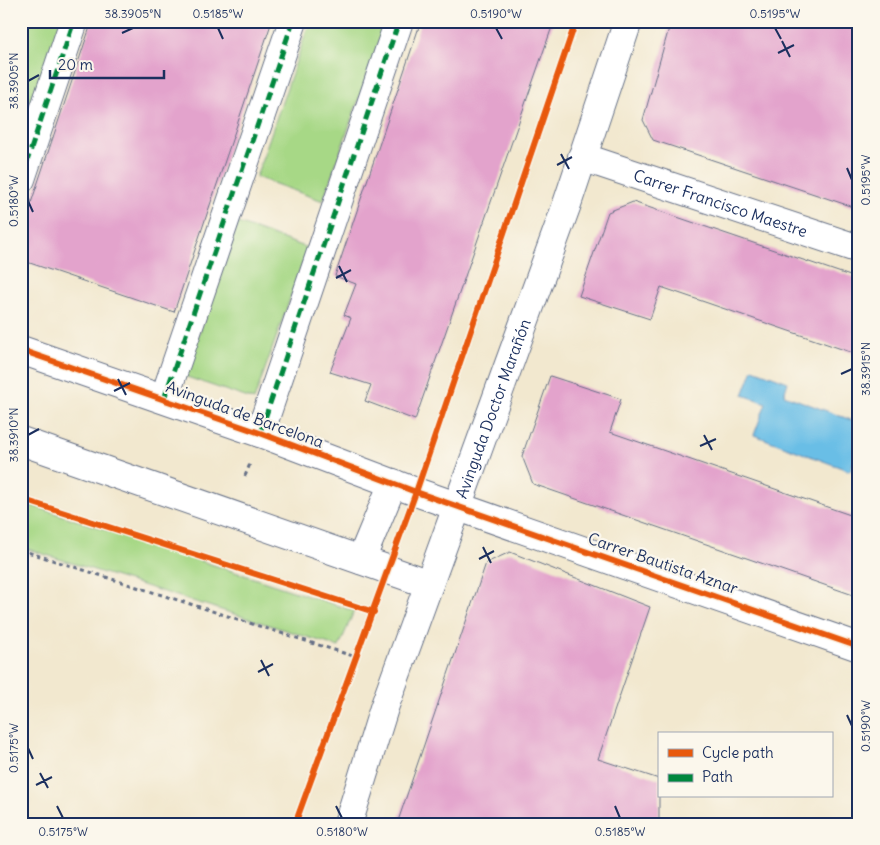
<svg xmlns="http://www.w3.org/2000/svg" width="880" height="845" viewBox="0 0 880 845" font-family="Delius,sans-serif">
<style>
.green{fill:#a7d886;stroke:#618472}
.water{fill:#69bee6;stroke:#4276a2}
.building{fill:#e3a3cc}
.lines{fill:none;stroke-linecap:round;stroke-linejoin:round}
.minor-casing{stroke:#667086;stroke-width:30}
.path{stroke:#667086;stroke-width:3;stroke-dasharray:4 4;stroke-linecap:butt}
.minor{stroke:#fff;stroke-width:28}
.quiet{stroke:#00873e;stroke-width:5;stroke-dasharray:10 5;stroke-linecap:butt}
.cycleway-casing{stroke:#fbf7ec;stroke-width:9}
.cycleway{stroke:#e8590c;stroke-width:6}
.ticks{fill:none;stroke:#1b2f5e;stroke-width:2}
.labels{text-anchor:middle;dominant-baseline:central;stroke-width:4.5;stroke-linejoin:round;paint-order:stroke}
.street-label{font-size:16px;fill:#1b2f5e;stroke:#fbf7ec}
.neatline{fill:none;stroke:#1b2f5e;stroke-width:2}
.ticks-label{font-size:12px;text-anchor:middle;fill:#1b2f5e}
</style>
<rect width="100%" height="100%" fill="#fbf7ec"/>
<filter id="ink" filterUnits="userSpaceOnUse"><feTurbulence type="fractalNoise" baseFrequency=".02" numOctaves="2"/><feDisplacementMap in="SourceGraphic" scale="10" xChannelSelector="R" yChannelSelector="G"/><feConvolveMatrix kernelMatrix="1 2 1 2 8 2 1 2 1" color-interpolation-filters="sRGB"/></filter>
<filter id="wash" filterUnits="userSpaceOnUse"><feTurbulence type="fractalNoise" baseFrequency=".0096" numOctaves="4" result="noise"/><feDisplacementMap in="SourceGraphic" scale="20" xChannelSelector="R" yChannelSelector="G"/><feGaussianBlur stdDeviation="1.12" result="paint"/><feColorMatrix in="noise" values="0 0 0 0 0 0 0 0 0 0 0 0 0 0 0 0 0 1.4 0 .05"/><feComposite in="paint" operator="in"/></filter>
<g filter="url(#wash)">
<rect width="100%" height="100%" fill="#f2e8cf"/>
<g class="green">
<path d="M21,21H64L21,147Z"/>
<path d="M310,21H386L323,201L256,177Z"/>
<path d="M238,223L308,248L254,400L184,376Z"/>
<path d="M21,502L354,611L339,647L21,547Z"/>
</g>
<path class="water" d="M753,369L788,382L784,395L859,423V449L850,471L754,435L766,403L743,395Z"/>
<g id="blocks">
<g class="building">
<path d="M92,21H272L174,312L21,260V233Z"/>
<path d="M421,21H554L415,420L365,401L371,385L330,372L351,318L344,315L356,284L335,276Z"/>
<path d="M671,21H859V209L653,140L643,120Z"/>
<path d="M633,202L859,279V355L661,287L650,319L579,296L608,212Z"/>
<path d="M550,376L621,399L610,432L859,518V597L533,484L522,456Z"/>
<path d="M510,552L650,607L598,759L659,779V824H397L486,563Z"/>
</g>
</g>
</g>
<g filter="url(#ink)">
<use href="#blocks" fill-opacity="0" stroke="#667086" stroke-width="1"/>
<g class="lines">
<g class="minor-casing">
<g id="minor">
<path id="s1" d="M582,157L859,249"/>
<path d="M21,179L74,21"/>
<path d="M21,350L260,433L416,492L859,647"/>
<path d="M164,399L293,21"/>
<path d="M260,433L399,21"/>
<path d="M21,441L429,584"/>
<path d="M361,560L393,483"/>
<path id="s2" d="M348,824L384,708L566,207L628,21"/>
</g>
</g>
<g class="path">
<path d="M245,476L250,464"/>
<path d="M21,550L356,657"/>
</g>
<use href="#minor" class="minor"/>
<g class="quiet">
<path d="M21,179L74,21"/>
<path d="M164,399L293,21"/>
<path d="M260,433L399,21"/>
</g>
<g class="cycleway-casing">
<g id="cycleway">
<path d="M21,350L260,433L416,492L859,647"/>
<path d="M21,499L374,612"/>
<path d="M295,824L416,492L576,21"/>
</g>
</g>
<use href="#cycleway" class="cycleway"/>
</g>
</g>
<path class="ticks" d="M218,28L223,39M496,28L502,39M775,28L781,39M122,33L133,28M782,41L790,57M778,53L794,45M28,81L39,75M561,154L569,169M557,165L572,157M847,168L852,180M28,201L33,212M339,266L347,282M336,278L351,270M841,374L852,369M118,379L126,395M114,391L130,383M28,435L39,429M704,435L712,450M700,446L716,439M483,547L491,563M479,559L494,551M261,660L269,676M258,672L273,664M847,715L852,726M28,748L33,759M40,773L48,788M36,785L52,777M57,806L63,818M336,806L342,818M615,806L620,818"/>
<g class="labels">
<g class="street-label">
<text stroke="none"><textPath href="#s1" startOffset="146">Carrer Francisco Maestre</textPath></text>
<text stroke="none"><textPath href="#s2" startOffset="440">Avinguda Doctor Marañón</textPath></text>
<text transform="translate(245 414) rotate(20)">Avinguda de Barcelona</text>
<text transform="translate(663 563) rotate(19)">Carrer Bautista Aznar</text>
</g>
</g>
<rect width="880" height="845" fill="none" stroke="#fbf7ec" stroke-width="55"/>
<rect x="658" y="732" width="175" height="65" fill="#fbf7ec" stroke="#a1a7b3"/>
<rect x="668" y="749" width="25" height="8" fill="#e8590c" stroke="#a1a7b3"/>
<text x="702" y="758" font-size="15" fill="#1b2f5e">Cycle path</text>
<rect x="668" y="774" width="25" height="8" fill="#00873e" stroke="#a1a7b3"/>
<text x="702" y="782" font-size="15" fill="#1b2f5e">Path</text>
<path d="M50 70v8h114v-8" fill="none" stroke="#1b2f5e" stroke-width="2.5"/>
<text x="58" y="70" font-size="15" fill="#1b2f5e" stroke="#fbf7ec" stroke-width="4" paint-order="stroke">20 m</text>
<rect x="28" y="28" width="824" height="790" class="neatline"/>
<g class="ticks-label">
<text x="133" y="18">38.3905°N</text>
<text x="218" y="18">0.5185°W</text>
<text x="496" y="18">0.5190°W</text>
<text x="775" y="18">0.5195°W</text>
<text transform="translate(14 81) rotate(-90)" y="4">38.3905°N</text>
<text transform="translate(866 180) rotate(-90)" y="4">0.5195°W</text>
<text transform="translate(14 201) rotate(-90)" y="4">0.5180°W</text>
<text transform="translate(866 369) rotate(-90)" y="4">38.3915°N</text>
<text transform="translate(14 435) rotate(-90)" y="4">38.3910°N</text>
<text transform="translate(866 726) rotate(-90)" y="4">0.5190°W</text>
<text transform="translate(14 748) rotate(-90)" y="4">0.5175°W</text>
<text x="63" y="836">0.5175°W</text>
<text x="342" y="836">0.5180°W</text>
<text x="620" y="836">0.5185°W</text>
</g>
</svg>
